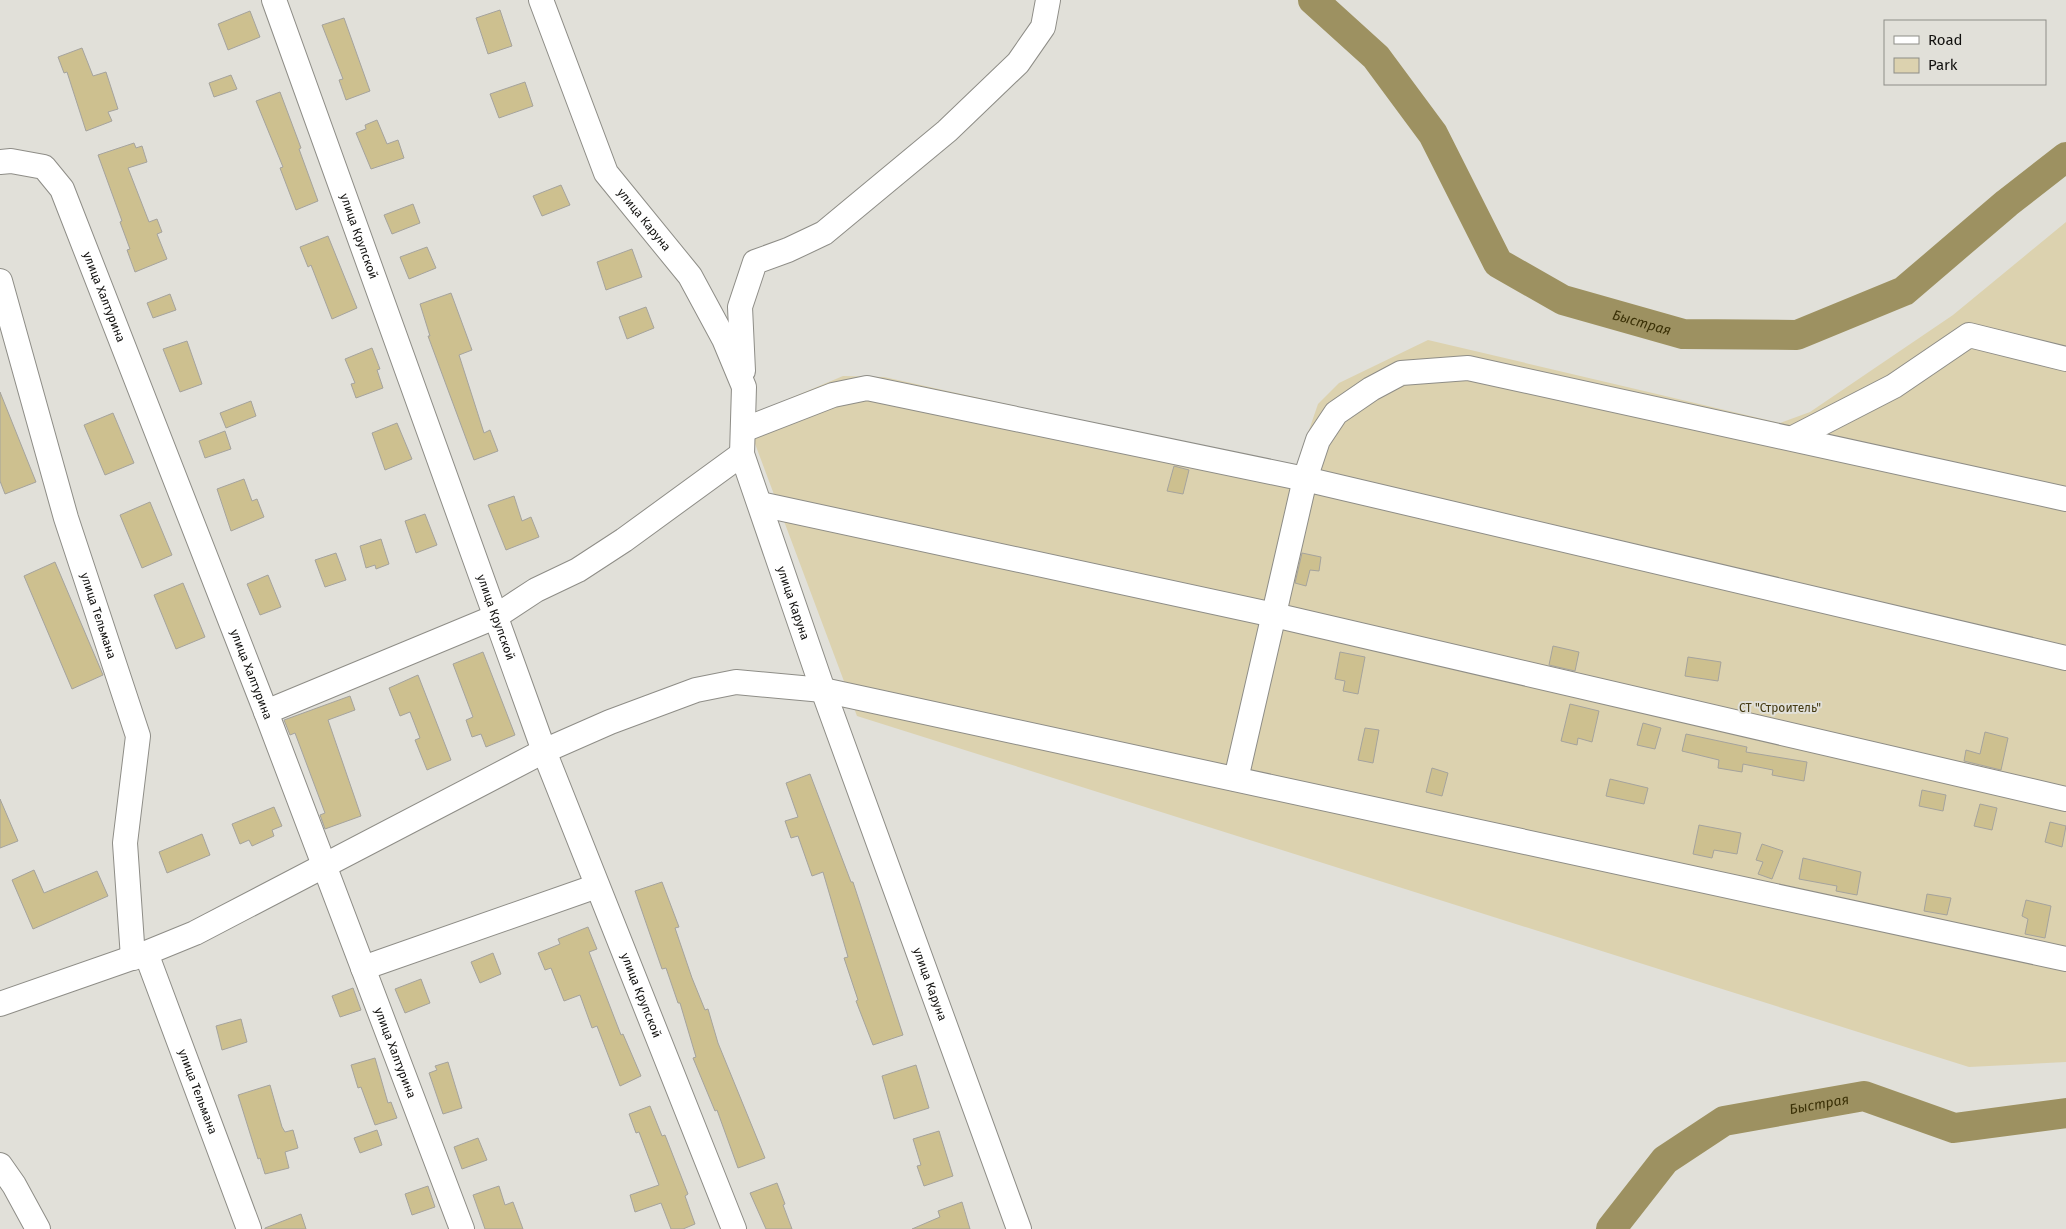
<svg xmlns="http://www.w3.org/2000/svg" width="2066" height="1229" viewBox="0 0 2066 1229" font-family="'Fira Sans',sans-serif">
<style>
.green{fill:#dcd2af}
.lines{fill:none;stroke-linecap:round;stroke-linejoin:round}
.river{stroke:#9d9161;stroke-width:30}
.building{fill:#cdc08f;stroke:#a5a39d}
.minor-casing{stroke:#8e8d87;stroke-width:26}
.minor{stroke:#fff;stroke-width:24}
.labels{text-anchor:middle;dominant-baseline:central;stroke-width:4;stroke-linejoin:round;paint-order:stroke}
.street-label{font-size:12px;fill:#11100e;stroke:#e1e0d9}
.park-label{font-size:12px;fill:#443a12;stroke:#e1e0d9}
.water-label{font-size:14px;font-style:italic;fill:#3b3107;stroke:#e1e0d9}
</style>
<rect width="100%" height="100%" fill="#e1e0d9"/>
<path class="green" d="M2066,222V1062L1969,1067L857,716L745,417L843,376L884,377L1296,468L1318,404L1339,383L1428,340L1780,423L1810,412L1953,315Z"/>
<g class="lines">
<g class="river">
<path id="s1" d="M1313,0L1376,57L1433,134L1498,263L1563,300L1683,334L1797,335L1904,291L2007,203L2066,157"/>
<path id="s2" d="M1611,1229L1665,1160L1724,1121L1864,1096L1954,1128L2066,1113"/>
</g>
</g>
<g class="building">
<path d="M500,10L512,46L488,54L476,18Z"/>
<path d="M250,11L260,37L228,50L218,24Z"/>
<path d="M344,18L370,91L346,100L339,80L343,79L322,25Z"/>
<path d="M82,48L93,76L106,72L118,109L108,112L112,121L86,131L67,72L64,73L58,57Z"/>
<path d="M231,75L237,89L214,97L209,83Z"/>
<path d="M525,82L533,106L499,118L490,94Z"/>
<path d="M280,92L301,148L299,149L318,201L296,210L280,168L283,167L256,101Z"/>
<path d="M377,120L387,144L398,140L404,158L371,169L356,133L366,129L365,125Z"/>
<path d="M134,143L136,148L142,146L147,162L128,168L149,222L157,219L162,232L157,234L167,259L135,272L127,250L130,249L120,222L122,221L98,155Z"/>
<path d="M561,185L570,205L542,216L533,196Z"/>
<path d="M413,204L420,223L392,234L384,215Z"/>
<path d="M328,236L357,308L332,319L311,265L308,267L300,247Z"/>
<path d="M427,247L436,268L409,279L400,257Z"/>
<path d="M632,249L642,277L606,290L597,262Z"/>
<path d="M451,293L472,350L459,355L484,433L490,430L498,451L474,460L428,336H430L420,304Z"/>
<path d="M170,294L176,310L153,318L147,303Z"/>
<path d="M646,307L654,328L627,339L619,317Z"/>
<path d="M187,341L202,384L180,392L163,349Z"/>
<path d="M372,348L380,369L377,370L383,388L356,398L351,384L355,383L345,359Z"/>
<path d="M0,392L36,482L5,494L0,481Z"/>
<path d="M251,401L256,416L226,428L220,413Z"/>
<path d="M113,413L134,463L105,475L84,425Z"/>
<path d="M397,423L412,459L385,470L372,433Z"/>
<path d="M225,431L231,449L205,458L199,441Z"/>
<path d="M1174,466L1189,470L1183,494L1167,491Z"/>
<path d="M244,479L252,501L257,499L264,517L231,531L217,489Z"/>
<path d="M514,496L522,521L531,517L539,537L506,550L488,505Z"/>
<path d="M150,502L172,555L142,568L120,515Z"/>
<path d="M425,514L437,545L416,553L405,521Z"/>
<path d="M381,539L389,564L376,569L375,565L366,568L360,546Z"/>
<path d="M336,553L346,580L325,587L315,560Z"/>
<path d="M1302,553L1321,557L1319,571L1310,570L1306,586L1295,583Z"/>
<path d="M55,562L103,675L72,689L24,576Z"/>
<path d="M268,575L281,607L260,615L247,584Z"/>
<path d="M183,583L205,637L176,649L154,595Z"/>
<path d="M1553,646L1579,652L1575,671L1549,665Z"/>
<path d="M483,652L515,735L486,747L481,734L472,737L466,720L473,717L453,664Z"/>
<path d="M1340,652L1365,657L1358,694L1343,691L1345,681L1335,679Z"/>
<path d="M1688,657L1721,662L1718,681L1685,676Z"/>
<path d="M418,675L451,760L427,770L415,740L420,738L410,712L400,716L389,688Z"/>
<path d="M350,696L355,710L328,720L361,816L325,829L320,815L325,813L295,733L290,735L284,720Z"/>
<path d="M1570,704L1599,711L1592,742L1578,738L1577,745L1561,741Z"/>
<path d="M1643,723L1661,728L1655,749L1637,745Z"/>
<path d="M1365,728L1379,730L1373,763L1358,760Z"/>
<path d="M1985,732L2008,738L2001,770L1964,761L1966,750L1980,754Z"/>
<path d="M1686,734L1747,747L1746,752L1807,762L1804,781L1772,775L1773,770L1743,764L1742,772L1718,768L1719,760L1682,751Z"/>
<path d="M1432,768L1448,773L1442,796L1426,792Z"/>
<path d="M810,774L851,882H853L903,1035L873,1045L856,1001L858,1000L844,958L848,957L823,872L812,876L798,836L791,838L785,821L798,817L786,783Z"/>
<path d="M1610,779L1648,788L1644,804L1606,796Z"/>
<path d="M1922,790L1946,795L1943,811L1919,806Z"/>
<path d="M0,799L18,841L0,848Z"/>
<path d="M1980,804L1997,808L1992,830L1974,826Z"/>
<path d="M274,807L282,826L272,830L274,836L252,846L249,840L240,844L232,824Z"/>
<path d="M2050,822L2066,826L2062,847L2045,842Z"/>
<path d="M1699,825L1741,833L1737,854L1714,850L1712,858L1693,854Z"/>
<path d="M202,834L210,855L167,873L159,852Z"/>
<path d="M1762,844L1783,851L1772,879L1758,874L1763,862L1756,860Z"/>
<path d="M1803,858L1861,872L1857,895L1836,891L1837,886L1799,879Z"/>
<path d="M34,870L44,893L97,871L108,896L33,929L12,880Z"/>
<path d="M662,882L679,927L675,928L692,978L705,1010L708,1009L718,1043L765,1158L738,1168L717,1110L715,1111L693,1058L696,1057L680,1003H678L666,968L662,969L635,891Z"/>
<path d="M1927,894L1951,898L1947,915L1924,911Z"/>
<path d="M2026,900L2051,906L2045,938L2025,934L2028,919L2022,916Z"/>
<path d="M588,927L597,949L589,952L621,1035L623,1034L641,1076L620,1086L597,1026L592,1028L580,995L564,1001L551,968L545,970L538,953L560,944L558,939Z"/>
<path d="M493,953L501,974L480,983L471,962Z"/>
<path d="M421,979L430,1003L405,1013L395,989Z"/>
<path d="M353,988L361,1010L340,1017L332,996Z"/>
<path d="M241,1019L247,1042L222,1050L216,1026Z"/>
<path d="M375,1058L388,1103L391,1102L397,1118L375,1125L361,1087L358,1088L351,1065Z"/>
<path d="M448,1062L462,1108L443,1114L429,1073L437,1070L435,1066Z"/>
<path d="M916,1065L929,1108L894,1119L882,1076Z"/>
<path d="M270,1085L282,1127L285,1132L293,1130L298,1148L285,1152L289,1168L265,1174L260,1158L258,1159L238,1095Z"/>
<path d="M650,1106L662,1136L665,1135L688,1194L685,1196L695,1224L683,1229H671L661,1203L635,1212L630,1195L659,1185L639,1132L636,1133L629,1114Z"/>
<path d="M377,1130L382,1145L360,1153L354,1138Z"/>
<path d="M939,1131L953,1176L924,1186L917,1166L921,1165L913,1139Z"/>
<path d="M478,1138L487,1160L462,1169L454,1147Z"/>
<path d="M777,1183L785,1204L783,1205L792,1229H766L750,1193Z"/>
<path d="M428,1186L435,1207L412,1215L405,1194Z"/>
<path d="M499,1186L505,1205L513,1202L523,1229H485L473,1195Z"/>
<path d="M962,1202L970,1229H912L940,1217L938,1211Z"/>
<path d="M301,1214L306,1229H265V1228Z"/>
</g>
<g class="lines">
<g class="minor-casing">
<g id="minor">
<path id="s3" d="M274,0L544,751L734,1229"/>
<path id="s4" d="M541,0L606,173L690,276L724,339L744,387L742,454L823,690L1019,1229"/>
<path id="s5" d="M0,162L11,161L44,167L62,189L266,712L462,1229"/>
<path id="s6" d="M0,281L66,518L138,736L125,843L133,958"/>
<path d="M743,371L740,307L755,262L788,250L824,233L947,131L1018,63L1043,27L1048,0"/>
<path d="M743,430L833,395L867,388L1305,479L2066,658"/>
<path d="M1793,438L1894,386L1969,335L2066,359"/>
<path d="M760,504L1274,615L2066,799"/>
<path d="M266,712L495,617L536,590L578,570L624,540L742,454"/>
<path d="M1236,779L1305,479L1318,440L1336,413L1371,389L1401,373L1468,368L2066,499"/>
<path id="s7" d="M146,953L249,1229"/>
<path d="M363,968L597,886"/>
<path d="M0,1004L146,953L195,933L544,751L610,722L696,690L736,682L823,690L2066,959"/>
<path d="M0,1165L14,1185L38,1229"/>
</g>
</g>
<use href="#minor" class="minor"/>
</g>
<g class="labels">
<g class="street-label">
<text stroke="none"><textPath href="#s4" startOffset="245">улица Каруна</textPath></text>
<text stroke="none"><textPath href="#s3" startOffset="251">улица Крупской</textPath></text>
<text stroke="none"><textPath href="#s5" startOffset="189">улица Халтурина</textPath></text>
<text stroke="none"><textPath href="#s4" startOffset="666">улица Каруна</textPath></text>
<text stroke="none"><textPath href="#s6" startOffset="349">улица Тельмана</textPath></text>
<text stroke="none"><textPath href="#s3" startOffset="656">улица Крупской</textPath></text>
<text stroke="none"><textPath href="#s5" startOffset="594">улица Халтурина</textPath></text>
<text stroke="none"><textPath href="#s4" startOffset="1071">улица Каруна</textPath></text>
<text stroke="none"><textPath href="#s3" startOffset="1061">улица Крупской</textPath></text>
<text stroke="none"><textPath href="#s5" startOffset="999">улица Халтурина</textPath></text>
<text stroke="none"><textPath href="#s7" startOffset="148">улица Тельмана</textPath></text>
</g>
<g class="park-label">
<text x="1780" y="708">СТ "Строитель"</text>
</g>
<g class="water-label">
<text stroke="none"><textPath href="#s1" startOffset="482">Быстрая</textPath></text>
<text stroke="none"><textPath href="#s2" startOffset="255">Быстрая</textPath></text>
</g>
</g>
<rect x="1884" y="20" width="162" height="65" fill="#e1e0d9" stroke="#8e8d88"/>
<rect x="1894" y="36" width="25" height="8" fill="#ffffff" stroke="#8e8d88"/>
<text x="1928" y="45" font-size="15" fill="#11100e">Road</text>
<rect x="1894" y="58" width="25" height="15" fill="#dcd2af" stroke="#8e8d88"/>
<text x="1928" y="70" font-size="15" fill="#11100e">Park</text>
</svg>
